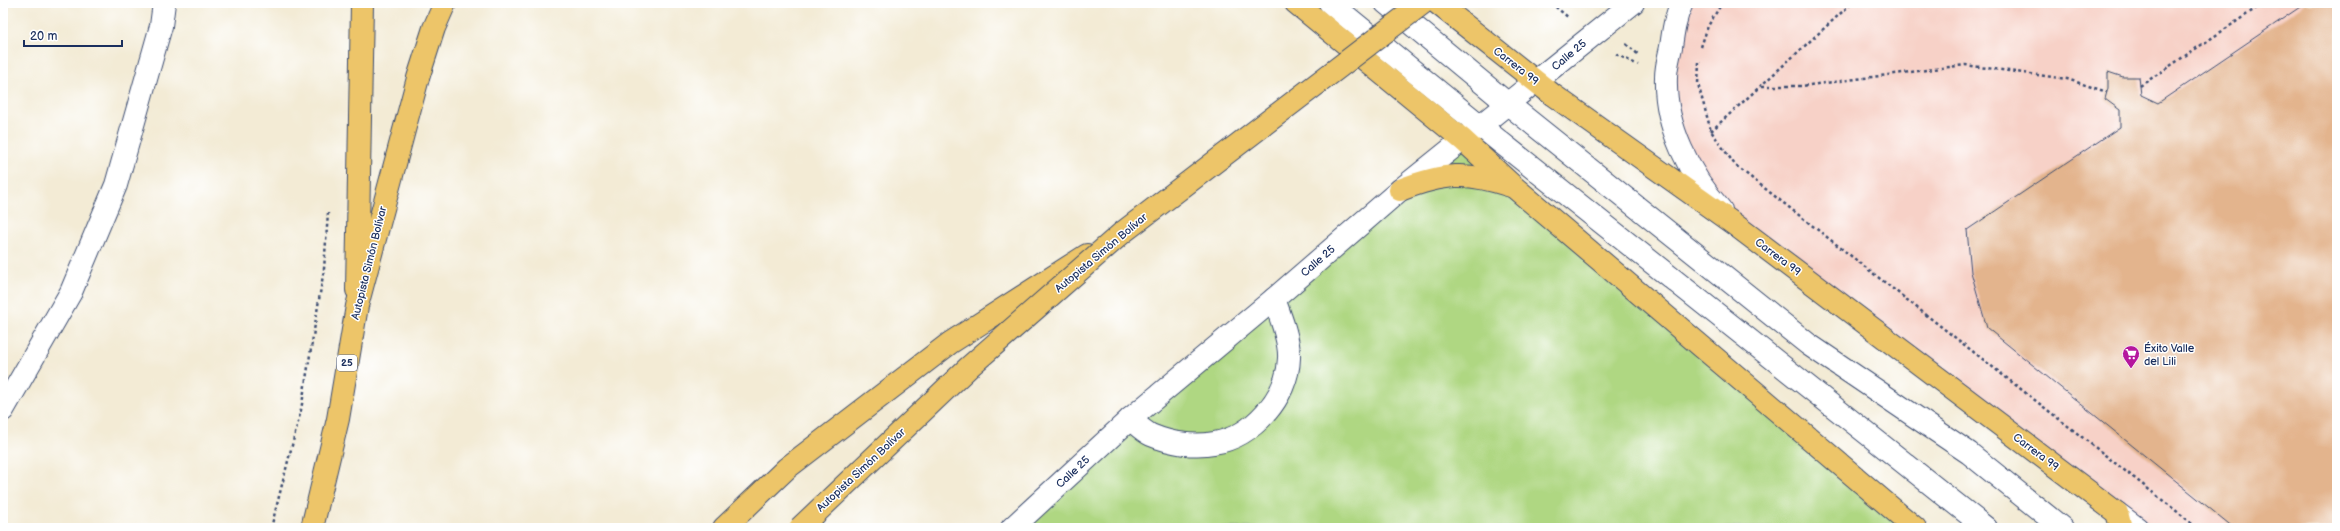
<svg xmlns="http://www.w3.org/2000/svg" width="2340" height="531" viewBox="0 0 2340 531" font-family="'Balsamiq Sans',sans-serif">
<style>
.built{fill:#f7d1c7}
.green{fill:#afd782;stroke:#658370}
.building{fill:#e3b48d}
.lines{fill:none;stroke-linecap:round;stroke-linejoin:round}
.minor-casing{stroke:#3b4b70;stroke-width:24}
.major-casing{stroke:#3b4b70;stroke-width:24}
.highway-casing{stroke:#3b4b70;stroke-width:24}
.path{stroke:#3b4b70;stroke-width:2.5;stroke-dasharray:3 3;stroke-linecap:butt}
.minor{stroke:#fff;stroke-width:22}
.major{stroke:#edc569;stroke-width:22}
.highway{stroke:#edc569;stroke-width:22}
.highway-bridge-casing{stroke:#3b4b70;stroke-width:24;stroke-linecap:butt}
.highway-bridge{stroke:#edc569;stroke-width:22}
.labels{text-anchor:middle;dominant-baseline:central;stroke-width:3;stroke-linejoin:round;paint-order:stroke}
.shield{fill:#fff;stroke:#5f6d8e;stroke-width:1}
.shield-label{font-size:10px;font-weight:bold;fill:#1b2f5e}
.street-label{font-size:11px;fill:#1b2f5e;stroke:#fff}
.poi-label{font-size:11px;fill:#1b2f5e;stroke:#fff;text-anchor:start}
</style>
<rect width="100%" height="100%" fill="#fff"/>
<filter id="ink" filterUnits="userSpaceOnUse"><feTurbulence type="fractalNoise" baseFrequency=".025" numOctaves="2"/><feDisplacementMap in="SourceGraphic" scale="8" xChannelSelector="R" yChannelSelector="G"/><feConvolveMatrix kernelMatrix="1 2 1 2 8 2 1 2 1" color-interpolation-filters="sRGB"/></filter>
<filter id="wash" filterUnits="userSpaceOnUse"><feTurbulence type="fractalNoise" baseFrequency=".012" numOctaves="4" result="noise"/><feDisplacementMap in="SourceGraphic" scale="16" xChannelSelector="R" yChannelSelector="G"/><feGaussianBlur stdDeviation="0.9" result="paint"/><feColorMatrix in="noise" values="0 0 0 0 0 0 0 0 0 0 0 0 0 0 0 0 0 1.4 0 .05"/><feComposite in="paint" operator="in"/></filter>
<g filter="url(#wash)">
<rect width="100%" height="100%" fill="#f3ebd5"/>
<path class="built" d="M1682,3H2337V528H2137L1734,224L1671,119Z"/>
<path class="green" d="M1463,140L1915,528H1012Z"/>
<g id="blocks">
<path class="building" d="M2306,3H2337V528H2234L1987,328L1971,272L1967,230L2120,127V110L2105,99L2108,88V72L2123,77H2139L2141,95L2158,103Z"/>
</g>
</g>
<g filter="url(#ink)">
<use href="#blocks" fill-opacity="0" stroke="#3b4b70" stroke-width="1"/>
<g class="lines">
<g class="minor-casing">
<g id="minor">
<path d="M1330,3L1499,141L1986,528"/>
<path d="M1386,3L1508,104L1808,344L1969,453L2062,528"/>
<path d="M1682,3C1675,17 1673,32 1671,47C1669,57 1666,67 1666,77C1664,125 1690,176 1721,210"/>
<path d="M3,410L71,292L116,185L161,26L164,3"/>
<path d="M1130,419C1136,424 1144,432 1151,435C1170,443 1194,447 1214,443C1253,437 1288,397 1289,358C1290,341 1280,315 1274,299"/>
<path d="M2117,513L2137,528"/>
<path d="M1012,528L1130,419L1274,299L1400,190L1633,3"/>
</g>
</g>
<g class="major-casing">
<g id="major">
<path d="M1296,3L1463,140L1514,187L1915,528"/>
<path d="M1437,3L1553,95L1734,224L2117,513L2121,528"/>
<path d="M1400,190C1444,173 1467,171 1511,186"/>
<path d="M357,290L362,3"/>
</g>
</g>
<g class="highway-casing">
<g id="highway">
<path d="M312,528L338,419L357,306L418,78L434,28L445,3"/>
<path d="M724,528L787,468L950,343L1087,255"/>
</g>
</g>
<g class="path">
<path d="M1551,3L1569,18"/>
<path d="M1626,44L1639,55"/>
<path d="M1701,47L1708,26L1722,3"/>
<path d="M1616,54L1638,65"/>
<path d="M1699,62L1698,84L1711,131L1735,165L2198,528"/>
<path d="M1762,86H1802L1965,65L2067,79L2107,92"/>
<path d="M2140,86L2264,3"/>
<path d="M1711,131L1852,3"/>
<path d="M271,528L301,410L324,269L328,213"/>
</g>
<use href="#minor" class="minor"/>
<use href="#major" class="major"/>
<use href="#highway" class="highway"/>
<g class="highway-bridge-casing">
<path id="highway-bridge" d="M800,528L969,367L1122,233L1423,3"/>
</g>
<use href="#highway-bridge" class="highway-bridge"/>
</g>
</g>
<defs>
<g id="supermarket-pin" transform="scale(0.9)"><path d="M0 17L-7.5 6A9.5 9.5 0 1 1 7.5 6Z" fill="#b5179e" stroke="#fff"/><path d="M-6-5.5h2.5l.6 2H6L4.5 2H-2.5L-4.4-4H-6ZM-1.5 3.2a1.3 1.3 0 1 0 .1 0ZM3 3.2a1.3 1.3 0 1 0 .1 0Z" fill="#fff"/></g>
</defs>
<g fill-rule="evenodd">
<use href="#supermarket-pin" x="2131" y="354"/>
</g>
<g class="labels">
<rect class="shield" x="337" y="355" width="20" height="16" rx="3"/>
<g class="shield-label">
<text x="347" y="363">25</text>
</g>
<g class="street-label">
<text transform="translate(1569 55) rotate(-40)">Calle 25</text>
<text transform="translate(1516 66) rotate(38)">Carrera 99</text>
<text transform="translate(1101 253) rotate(-40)">Autopista Simón Bolívar</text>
<text transform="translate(1778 257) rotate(37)">Carrera 99</text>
<text transform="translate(1318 261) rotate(-41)">Calle 25</text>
<text transform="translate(369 263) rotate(-76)">Autopista Simón Bolívar</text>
<text transform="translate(2036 452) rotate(37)">Carrera 99</text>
<text transform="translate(861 470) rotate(-43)">Autopista Simón Bolívar</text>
<text transform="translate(1073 472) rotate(-43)">Calle 25</text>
</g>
<g class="poi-label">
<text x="2144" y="348">Éxito Valle<tspan x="2144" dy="13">del Lili</tspan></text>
</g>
</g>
<rect width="2340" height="531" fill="none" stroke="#fff" stroke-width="16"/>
<path d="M24 40v6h98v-6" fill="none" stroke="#1b2f5e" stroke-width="2"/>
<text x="30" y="40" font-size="12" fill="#1b2f5e" stroke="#ffffff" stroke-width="3" paint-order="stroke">20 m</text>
</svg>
